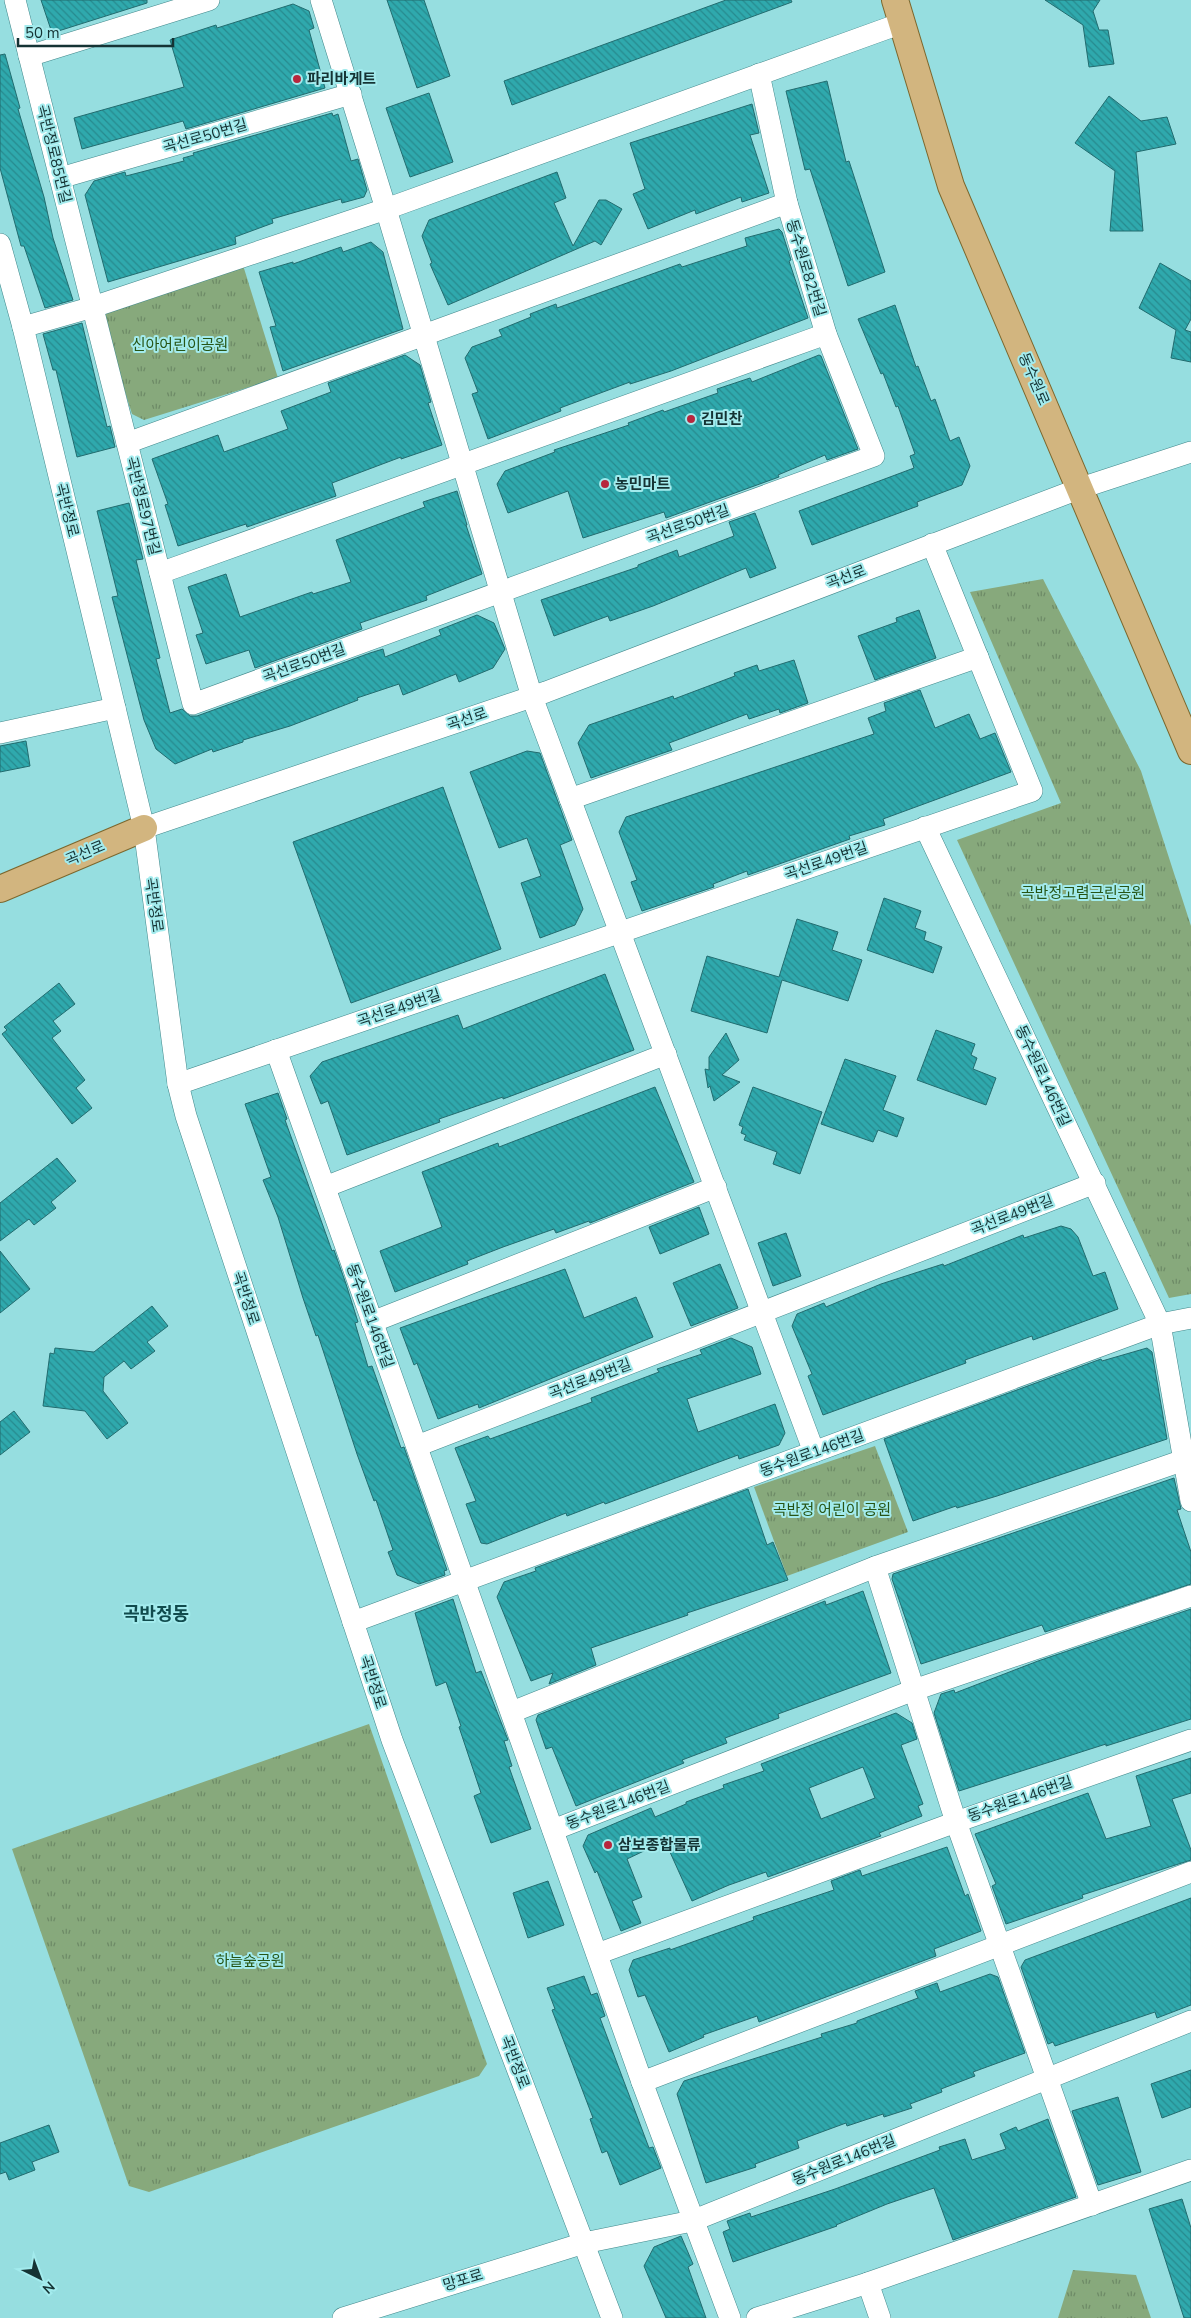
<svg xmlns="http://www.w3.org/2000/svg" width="1191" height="2318" viewBox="0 0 1191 2318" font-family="'Nunito Sans','Noto Sans KR',sans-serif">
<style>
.park{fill:url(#park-tufts)}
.building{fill:url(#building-back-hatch);stroke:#226c6f;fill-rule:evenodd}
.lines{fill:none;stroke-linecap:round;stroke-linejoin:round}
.minor-casing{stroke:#41888b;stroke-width:22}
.major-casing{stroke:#7c672d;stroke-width:28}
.minor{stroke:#fff;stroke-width:21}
.major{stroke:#d2b57f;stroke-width:26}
.poi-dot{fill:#b7263d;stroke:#a3ebed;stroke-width:2}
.labels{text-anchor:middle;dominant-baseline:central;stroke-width:4;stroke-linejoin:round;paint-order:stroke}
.poi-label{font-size:15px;font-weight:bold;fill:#153334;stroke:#a3ebed;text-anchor:start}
.street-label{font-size:15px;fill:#153334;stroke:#a3ebed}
.park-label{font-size:15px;fill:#275516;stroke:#a3ebed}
.quarter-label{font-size:18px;font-weight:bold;fill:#114b4d;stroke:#a3ebed}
</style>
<defs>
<pattern id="park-tufts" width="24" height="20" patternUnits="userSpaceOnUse" patternTransform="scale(1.25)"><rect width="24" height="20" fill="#87a97c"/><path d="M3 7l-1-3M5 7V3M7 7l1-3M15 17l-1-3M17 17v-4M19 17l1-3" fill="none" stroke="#6d8a66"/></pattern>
<pattern id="building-back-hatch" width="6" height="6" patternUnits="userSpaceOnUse" patternTransform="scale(1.25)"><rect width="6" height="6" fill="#2fa9ad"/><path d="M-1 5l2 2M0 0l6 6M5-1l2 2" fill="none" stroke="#278a8e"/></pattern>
</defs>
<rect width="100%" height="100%" fill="#96dee0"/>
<g class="park">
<path d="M242,262L278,378L144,420L132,414L101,316L108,304Z"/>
<path d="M1043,579L1141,771L1191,926V1294L1169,1298L957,840L1061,803L970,592Z"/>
<path d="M875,1446L908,1532L787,1576L754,1487Z"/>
<path d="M369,1724L487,2064L479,2076L149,2192L129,2186L12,1849Z"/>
<path d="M1073,2270L1136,2275L1151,2318H1058Z"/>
</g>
<g class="building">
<path d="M41,0H147V3L52,33Z"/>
<path d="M387,0H424L450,76L417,88Z"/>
<path d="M726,0H791L792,2L512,105L504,81Z"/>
<path d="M1045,0H1100L1093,11L1099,30H1108L1114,64L1089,67L1083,25Z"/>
<path d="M293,4L309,11L314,28L309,30L325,88L186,129L183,121L82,149L74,118L184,87L170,40L216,25L217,28Z"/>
<path d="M5,54L20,108L18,109L44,197L53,238L73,300L45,308L24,246H21L0,168V55Z"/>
<path d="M827,81L846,162L849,161L885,272L848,286L810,169L805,170L786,91Z"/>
<path d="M429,93L453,162L410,177L386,108Z"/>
<path d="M1109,96L1141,121L1167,117L1176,144L1136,152L1143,231H1110L1115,171L1075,143Z"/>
<path d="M752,104L759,133L750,135L769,193L742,202L741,197L696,214L695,210L648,229L633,194L645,189L630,143Z"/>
<path d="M332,113L333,116L338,114L351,161L358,159L367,190L364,197L342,203L341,199L272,219L273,223L235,237L236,244L108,282L85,195L94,181L125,172L126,176L184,161L183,158L194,155L193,153Z"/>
<path d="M557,172L566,198L554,203L573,246L599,200H606L622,209L601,245L595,241L448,305L430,264L432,263L422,236L429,220Z"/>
<path d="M779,229L782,232L791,260L789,261L808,318L671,371L630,384V382L560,408L561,411L488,439L472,394L478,392L465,358L472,347L502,336L499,330L531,317L530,314L556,304L557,308L680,264L682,267L747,246L745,238Z"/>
<path d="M371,242L383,252L403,329L283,371L270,327L276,326L259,272L293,262V264L341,247L343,252Z"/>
<path d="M1160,263L1191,281V319L1185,330L1191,332V362L1171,358L1176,330L1139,308Z"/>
<path d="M895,305L916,367L918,366L931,401L935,399L950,441L959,437L970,466L962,485L917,502L918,506L812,545L799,511L914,468L910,456L915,454L898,406L896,407L883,373L881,374L858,319Z"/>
<path d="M82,323L107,427L110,426L115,447L77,457L56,370H53L43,334Z"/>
<path d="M405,355L420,365L431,402L428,403L442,445L401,459V457L332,483L336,496L247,527L246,524L178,546L165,505L168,504L152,459L218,435L224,452L288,429L281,411L331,392L328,383Z"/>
<path d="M819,355L821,356L858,449L827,460L825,455L778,475L779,477L666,518L664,512L583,538L568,491L508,513L497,484L505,471L555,452L554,450L629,425L628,423L663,410L664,412L718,393L717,389L750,378L752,382Z"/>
<path d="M457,491L467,525H466L482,574L426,596L427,600L360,623L362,629L255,668L249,650L206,664L196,635L203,633L188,587L226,574L240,617L312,592L313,594L351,582L336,540L425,507L423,502Z"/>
<path d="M129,503L143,559L136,560L160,658L156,659L170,713L182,709L190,716H197L370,653L383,649L385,657L441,635L439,630L477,615L494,623L505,649L493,668L459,682L456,674L403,695L399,684L357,698L358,700L290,726L243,740V742L213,752L212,749L175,764L156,749L144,720L112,597L118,596L97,511Z"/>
<path d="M755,513L776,568L750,578L746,568L653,606L610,621L608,616L554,636L541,600L638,567V565L677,550L679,557L734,536L729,522Z"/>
<path d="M919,610L936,658L875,680L858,636L897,622L896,618Z"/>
<path d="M794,660L808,703L780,713L779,709L749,719L747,714L669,743L672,750L591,778L578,743L589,725L673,696L674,699L735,676L734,673L757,665L759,671Z"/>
<path d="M920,690L935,728L969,714L980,739L995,733L1011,772L883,819L885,825L849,836L850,839L748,875L747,871L713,884L714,887L642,911L631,882L637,880L619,832L626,817L874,734L868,718L886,711L884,703Z"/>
<path d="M26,741L30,766L0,772V746Z"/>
<path d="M527,751L540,753L572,840L560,845L583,909L575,925L540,938L521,883L541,876L527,838L499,848L470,772Z"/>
<path d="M443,787L501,949L351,1003L293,842Z"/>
<path d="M884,898L921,911L915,928L926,932L924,940L942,947L933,973L867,950Z"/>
<path d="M797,919L838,932L832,950L862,960L848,1001L782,980L767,1033L691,1011L707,956L779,977Z"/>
<path d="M605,974L634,1050L503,1099V1097L439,1119L440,1122L347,1155L328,1101L321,1104L310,1076L322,1062L458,1015L463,1029Z"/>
<path d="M59,983L75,1004L53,1021L61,1031L52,1038L85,1080L76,1088L92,1108L72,1124L2,1034L7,1030L4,1027Z"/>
<path d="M936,1030L975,1044L971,1055L977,1058L973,1069L996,1078L986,1105L917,1080Z"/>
<path d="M726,1033L739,1060L722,1075L740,1082L714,1101L710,1086L708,1088L705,1069L709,1070V1057Z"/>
<path d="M845,1059L896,1076L883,1110L904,1118L897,1137L878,1130L873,1142L821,1124Z"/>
<path d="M655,1087L694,1182L590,1223L589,1221L556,1233L554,1229L503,1247L467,1261L468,1264L395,1292L380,1251L442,1227L422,1172L498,1143L499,1147Z"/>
<path d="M753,1087L822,1112L800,1174L773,1164L777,1152L744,1140L746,1135L741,1133L743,1127L739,1125Z"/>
<path d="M278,1093L287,1119L285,1120L332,1251L334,1250L346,1284L358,1322L355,1323L368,1367L372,1366L401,1448L404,1447L447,1570L444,1571L445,1575L419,1584L397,1575L388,1552L393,1550L376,1500L374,1501L357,1454L318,1335L316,1336L303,1298L278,1217L263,1180L271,1177L245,1104Z"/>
<path d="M57,1158L76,1181L51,1202L56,1208L34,1225L29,1219L0,1241V1203Z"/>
<path d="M699,1207L709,1234L660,1254L649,1227Z"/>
<path d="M1061,1226L1071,1229L1078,1237L1093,1276L1105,1272L1118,1309L1033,1340L1032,1336L965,1360L966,1363L823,1415L808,1376L812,1374L792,1326L797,1314L824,1303L826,1307L881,1284L943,1264L944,1266L1023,1235L1024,1238Z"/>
<path d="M786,1233L801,1276L773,1286L758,1243Z"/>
<path d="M0,1251L30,1289L0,1313Z"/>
<path d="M720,1264L738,1308L691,1326L673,1283Z"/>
<path d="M565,1269L584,1318L636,1297L653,1337L479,1408L478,1404L438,1419L417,1363L414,1365L400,1328Z"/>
<path d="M152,1306L168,1326L147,1342L155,1351L131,1369L124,1361L104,1377L103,1391L128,1423L107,1439L85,1411L43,1406L50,1353L54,1354L55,1348L94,1352Z"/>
<path d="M731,1338L752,1347L761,1374L687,1399L698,1432L775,1404L785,1433L779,1445L739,1459L738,1455L605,1504L604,1502L567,1516L566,1513L487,1544L481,1543L466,1504L476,1501L455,1448L488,1436L490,1439L592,1402L591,1398L659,1372L657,1369L702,1354L700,1350Z"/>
<path d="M1147,1348L1152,1352L1167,1439L997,1496L957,1508L956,1506L913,1521L884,1439L1101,1359L1102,1361Z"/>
<path d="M14,1411L30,1432L0,1455V1422Z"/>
<path d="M1174,1478L1181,1509L1177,1510L1191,1552V1584L1045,1632L1042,1625L921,1664L892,1579L893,1574Z"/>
<path d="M748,1489L767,1545L773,1542L788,1580L687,1613L688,1615L591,1648L596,1665L549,1684L553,1673L531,1681L497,1597L504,1582L536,1571L535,1568Z"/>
<path d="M863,1591L891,1673L778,1714L779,1718L725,1738L727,1743L682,1760L684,1763L576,1806L552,1747L546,1749L536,1720L538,1715L825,1601L826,1605Z"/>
<path d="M453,1599L476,1673L481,1671L508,1740L504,1741L512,1766L509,1767L531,1829L491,1843L474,1796L481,1793L459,1727L461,1726L446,1682L436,1686L415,1613Z"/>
<path d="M1191,1609V1719L1106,1746V1744L959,1791L934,1713L941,1694L954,1690L955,1693L1038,1661Z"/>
<path d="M896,1713L912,1723L917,1739L901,1745L923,1804L918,1806L922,1816L879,1833L881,1836L768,1877L766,1872L729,1885L692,1901L665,1841L627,1859L642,1897L632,1901L641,1923L621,1931L597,1871L595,1873L583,1846L588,1835L651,1808L655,1817L686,1804V1802L724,1788L723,1785L764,1771L761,1764ZM863,1767L875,1798L821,1819L809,1788Z"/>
<path d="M1191,1758V1793L1172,1799L1191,1850V1860L1082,1895L1083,1898L1006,1924L992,1886L996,1884L975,1834L1088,1793L1106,1839L1151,1826L1136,1776Z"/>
<path d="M947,1847L965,1896L968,1894L981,1931L934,1949L936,1956L759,2022L757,2016L703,2035L704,2037L669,2052L645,1995L638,1997L629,1970L633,1960L670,1948V1950L754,1920L753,1917L834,1890L831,1881L860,1870L862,1876Z"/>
<path d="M548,1881L564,1925L528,1938L513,1893Z"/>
<path d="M1191,1898V2005L1157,2018L1155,2012L1055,2046L1053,2042L1048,2044L1021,1967L1025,1960Z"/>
<path d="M990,1974L998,1977L1025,2053L973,2072L975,2076L941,2089L942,2092L910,2104L912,2108L884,2117L883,2114L847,2126L846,2123L797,2141L799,2148L755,2164L756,2167L706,2183L677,2094L684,2081L822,2037L821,2034L857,2023V2021L918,1998L915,1991L937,1983L940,1992Z"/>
<path d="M584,1976L591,1995L597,1993L605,2016L600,2018L649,2148L653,2147L661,2168L620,2185L607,2151L602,2153L590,2119L593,2118L552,2010L555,2009L547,1988Z"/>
<path d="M1191,2070V2107L1162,2118L1151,2084Z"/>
<path d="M1118,2097L1141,2172L1098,2185L1072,2111Z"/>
<path d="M1048,2119L1076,2197L953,2240L934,2188L887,2204L836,2225L837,2226L733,2262L723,2232L730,2229L727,2221L750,2213L751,2217L835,2189L940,2150L939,2147L965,2139L972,2160L1006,2149L1000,2134L1016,2127L1018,2131Z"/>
<path d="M49,2125L59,2152L32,2162L35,2170L9,2180L6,2172L0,2174V2143Z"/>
<path d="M1182,2199L1191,2228V2318H1184L1149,2209Z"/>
<path d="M681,2236L693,2264L688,2267L706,2318H666L644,2266L654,2247Z"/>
</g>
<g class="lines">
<g class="minor-casing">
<g id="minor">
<path d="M15,0L193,704L874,456L826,334L787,203L759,74"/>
<path d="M321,0L386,209L532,697L814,1452"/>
<path d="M29,56L209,0"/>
<path d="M60,178L351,94"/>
<path d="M0,244L23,327L144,828L178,1084L186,1116L392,1740L612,2318"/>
<path d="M23,327L93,307L386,209L902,23"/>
<path d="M127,443L787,203"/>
<path d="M160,573L826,334"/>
<path d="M0,733L115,708"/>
<path d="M570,799L978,657"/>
<path d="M925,827L1160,1324L1191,1501"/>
<path d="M144,828L546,692L1081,488L1191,452"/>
<path d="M276,1050L642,2082L730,2318"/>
<path d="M178,1084L1032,791L932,544"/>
<path d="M325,1187L666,1054"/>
<path d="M372,1322L716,1187"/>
<path d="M417,1446L1095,1183"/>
<path d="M875,1567L956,1822L1092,2205"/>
<path d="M353,1622L1160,1324L1191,1318"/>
<path d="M512,1712L875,1567L1184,1460"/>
<path d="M553,1830L914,1690L1191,1596"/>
<path d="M597,1954L956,1822L1191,1740"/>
<path d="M642,2082L1191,1872"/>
<path d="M868,2283L1191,2170"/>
<path d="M343,2318L584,2243L692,2221L1191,2021"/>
<path d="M757,2318L868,2283L880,2318"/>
</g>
</g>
<g class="major-casing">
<g id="major">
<path d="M895,0L951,186L1191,751"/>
<path d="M0,889L144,828"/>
</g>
</g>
<use href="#minor" class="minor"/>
<use href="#major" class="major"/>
</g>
<g class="poi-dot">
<circle cx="297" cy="79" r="5"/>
<circle cx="691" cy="419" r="5"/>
<circle cx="605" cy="484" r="5"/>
<circle cx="608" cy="1845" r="5"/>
</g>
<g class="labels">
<g class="poi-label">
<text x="307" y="79">파리바게트</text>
<text x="701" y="419">김민찬</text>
<text x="615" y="484">농민마트</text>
<text x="618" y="1845">삼보종합물류</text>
</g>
<g class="street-label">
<text transform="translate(205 136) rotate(-16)">곡선로50번길</text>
<text transform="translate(54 154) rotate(76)">곡반정로85번길</text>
<text transform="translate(806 268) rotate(73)">동수원로82번길</text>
<text transform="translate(1034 379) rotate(67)">동수원로</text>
<text transform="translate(143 506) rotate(76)">곡반정로97번길</text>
<text transform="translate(67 510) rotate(76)">곡반정로</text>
<text transform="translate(688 524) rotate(-20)">곡선로50번길</text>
<text transform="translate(846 577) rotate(-21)">곡선로</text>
<text transform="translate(304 663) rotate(-20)">곡선로50번길</text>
<text transform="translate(467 719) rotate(-19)">곡선로</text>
<text transform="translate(85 853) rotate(-23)">곡선로</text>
<text transform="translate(826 861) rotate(-19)">곡선로49번길</text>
<text transform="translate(154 905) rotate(82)">곡반정로</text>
<text transform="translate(399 1008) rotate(-19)">곡선로49번길</text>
<text transform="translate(1043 1076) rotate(65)">동수원로146번길</text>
<text transform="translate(1012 1215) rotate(-21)">곡선로49번길</text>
<text transform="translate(246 1298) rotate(72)">곡반정로</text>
<text transform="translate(370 1316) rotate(70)">동수원로146번길</text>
<text transform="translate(590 1379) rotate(-21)">곡선로49번길</text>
<text transform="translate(812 1453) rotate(-20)">동수원로146번길</text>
<text transform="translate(373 1682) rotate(72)">곡반정로</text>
<text transform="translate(1020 1799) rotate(-19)">동수원로146번길</text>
<text transform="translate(618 1805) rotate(-21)">동수원로146번길</text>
<text transform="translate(515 2062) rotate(69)">곡반정로</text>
<text transform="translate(844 2160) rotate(-22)">동수원로146번길</text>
<text transform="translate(463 2280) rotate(-17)">망포로</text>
</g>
<g class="park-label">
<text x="180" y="345">신아어린이공원</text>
<text x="1083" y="893">곡반정고렴근린공원</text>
<text x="832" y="1510">곡반정 어린이 공원</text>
<text x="250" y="1961">하늘숲공원</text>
</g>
<g class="quarter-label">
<text x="156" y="1614">곡반정동</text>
</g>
</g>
<g transform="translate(40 2278) rotate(138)" stroke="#a3ebed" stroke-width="4" paint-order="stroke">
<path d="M0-4L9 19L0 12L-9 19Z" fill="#153334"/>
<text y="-8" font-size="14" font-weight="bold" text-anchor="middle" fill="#153334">N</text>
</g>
<path d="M18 38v8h155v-8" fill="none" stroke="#153334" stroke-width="2.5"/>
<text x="25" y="38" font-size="15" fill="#153334" stroke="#a3ebed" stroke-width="4" paint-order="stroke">50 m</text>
</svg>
